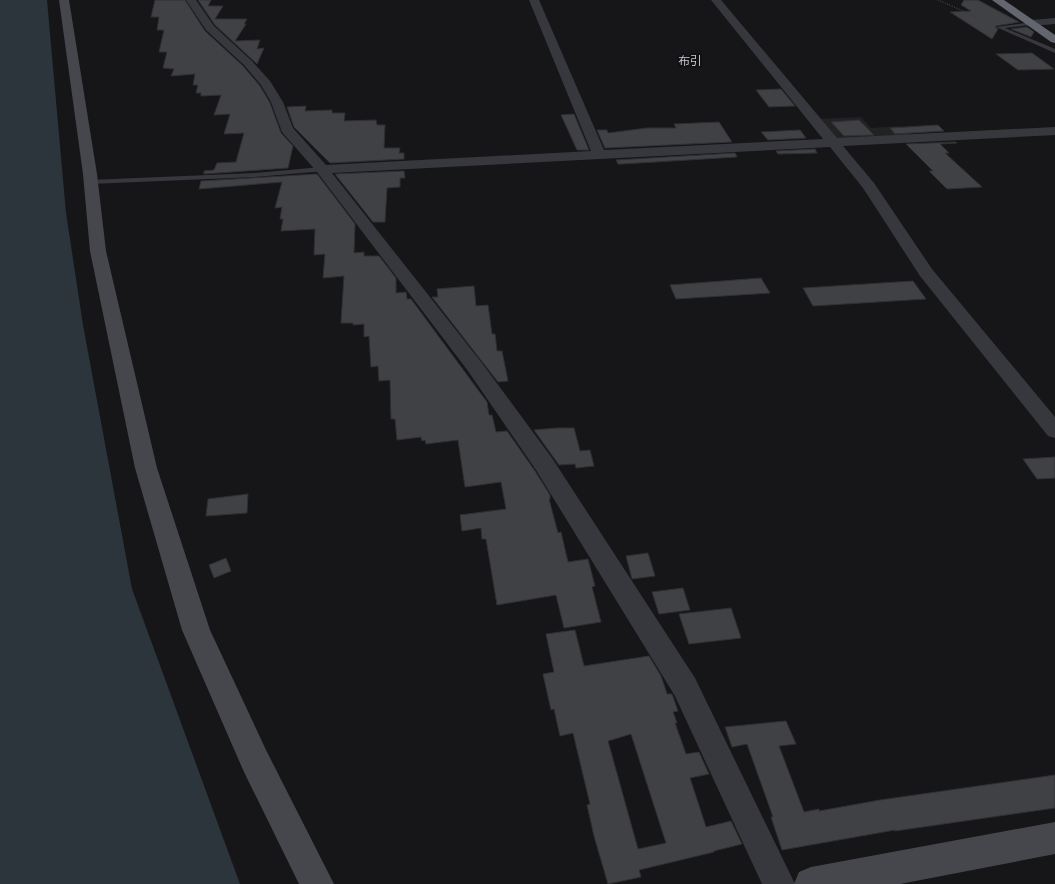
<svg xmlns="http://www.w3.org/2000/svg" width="1055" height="884" viewBox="0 0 1055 884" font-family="'Noto Sans','Noto Sans JP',sans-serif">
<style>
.built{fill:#222225}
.water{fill:#2c353c}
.building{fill:#404145;stroke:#303034;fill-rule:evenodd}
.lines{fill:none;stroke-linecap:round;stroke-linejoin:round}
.path{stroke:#3d3f44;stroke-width:1.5;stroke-dasharray:1 1.5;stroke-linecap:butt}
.lane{fill:#37383d;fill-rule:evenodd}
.street{fill:#37383d;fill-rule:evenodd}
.secondary{fill:#45474d;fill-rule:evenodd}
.highway{fill:#63666e;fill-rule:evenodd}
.labels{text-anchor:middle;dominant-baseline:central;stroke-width:4;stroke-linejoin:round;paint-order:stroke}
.far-quarter-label{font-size:12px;fill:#c9ccd4;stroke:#111113}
</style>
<rect width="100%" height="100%" fill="#161618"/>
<path class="built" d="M861,117L871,128L900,126L911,137L835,141L817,119Z"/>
<path class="water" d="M0,0H47L66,213L83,325L132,589L240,884H0Z"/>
<g class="building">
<path d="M155,0H185L205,31L243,66L260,86L270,103L281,133L293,146L288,168L204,174V171L214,170L217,163L236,162L244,133L224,134L230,114L214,115L221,95L201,96V93H196L198,85H193L195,74L171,76L174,69L163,68L167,52H159L164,30H157L159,17H151Z"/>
<path d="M198,0H211L208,6H223L215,19H247L244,24H246L235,41L260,40L257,49L264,48L257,64L215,25Z"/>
<path d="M964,0H978L1019,22L996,26L995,27L998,29L992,39L950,12L971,11L961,5Z"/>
<path d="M1027,27L1034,32L1031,37L1011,29Z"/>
<path d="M1032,53L1054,69L1018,70L996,54Z"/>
<path d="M781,89L795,106L769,107L756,90Z"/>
<path d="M306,106L305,111L332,110V113H345L344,121L376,120L377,125H385L384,148H400L399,153H404V159L330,163L294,127L287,107Z"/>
<path d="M574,114L589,150H577L561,115Z"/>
<path d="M859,120L874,135L844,136L831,122Z"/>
<path d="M719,122L732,142L605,148L597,130H607L608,133L647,128H676L674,124Z"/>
<path d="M938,125L944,131L895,134L890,128Z"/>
<path d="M800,130L806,138L768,140L761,132Z"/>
<path d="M955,142L957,143L940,144L949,153H945L982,187L947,189L929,171H933L906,144Z"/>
<path d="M815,149L817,153L778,154L776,151Z"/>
<path d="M735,153L737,157L622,164H618L616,160Z"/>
<path d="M404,171L405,178H400V187L387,188L385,222H373L335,174Z"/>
<path d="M317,174L355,224L354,253L364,252V256H379L396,278V293L406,292L407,299H411L487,402L489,415H492L496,432L507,431L535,471L550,495V499H549L558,533L561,532L568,562L588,559L595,586L592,587L601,622L564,628L556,595L497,605L486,539H482L481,528L462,531L460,515L506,509L501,482L465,487L458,440L426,444L425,440L422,441L421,437L397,440L395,419H391L390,380L379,381L378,366L371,367L369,336L364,337V324L353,325V323H341L344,276L323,278L325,254L314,255L315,229L281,231L283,219H280L282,207L275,208L282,182L199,189L201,181Z"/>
<path d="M761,278L770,293L676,299L670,285Z"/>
<path d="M913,281L926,299L813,306L803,288Z"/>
<path d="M474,286L476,306L488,305L492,334H495L497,351H502L508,381L498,382L432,297H438L437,289Z"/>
<path d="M557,428H574L580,451L590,450L594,466L576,468L575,464L559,465L534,430Z"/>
<path d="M1055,457V478L1037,479L1023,459Z"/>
<path d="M248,494L247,513L206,516L208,499Z"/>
<path d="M648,553L655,576L632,579L626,556Z"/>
<path d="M226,558L231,571L214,578L209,565Z"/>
<path d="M683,588L690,610L659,614L652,592Z"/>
<path d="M731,608L741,638L689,644L679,614Z"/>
<path d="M575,630L584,666L649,656L661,676L667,694H672L678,711L673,712L677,723H675L686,754L699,752L709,774L690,778L706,827L731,821L742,844L714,851V852L639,870L641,877L608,884L594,836L587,805L590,804L573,733L560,736L554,709L551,710L543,674L554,672L546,634ZM631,734L666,843L638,849L608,741Z"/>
<path d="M786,721L796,744L779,746L804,812L819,809V811L880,800L1055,775V808L895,831V830L782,850L771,817H773L747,744L732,747L725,727Z"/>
</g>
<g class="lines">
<path class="path" d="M938,0L990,23"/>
<g class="lane">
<path d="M1033,22L1031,25L1005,28L1055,49V53L996,27Z"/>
<path d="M322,167L326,169L325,171L255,177L90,184L86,182L90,180L255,173Z"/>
</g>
<g class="street">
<path d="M186,0H196L214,26L252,61L270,81L283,102L293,128L326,165L591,151L529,0H539L604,150L823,139L711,0H721L837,138L1055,127V135L843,146L874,183L932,269L1055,417V438L1048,436L920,276L863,188L830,147L332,173L482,363L552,458L695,678L795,884H762L675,696L536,470L468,371L317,172L282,132L271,102L261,85L244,65L206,30Z"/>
<path d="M1055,18V24L1031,26L1026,23L1031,20Z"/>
</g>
<g class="secondary">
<path d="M59,0H69L97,174L106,251L157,468L210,630L266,750L334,884H299L244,772L182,630L135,468L90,251L83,174Z"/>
<path d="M1055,822V854L900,884H794L799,872L811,867Z"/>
</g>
<path class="highway" d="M992,0H1004L1055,35V43L1051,42Z"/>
</g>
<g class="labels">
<g class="far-quarter-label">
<text x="690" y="60">布引</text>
</g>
</g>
</svg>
